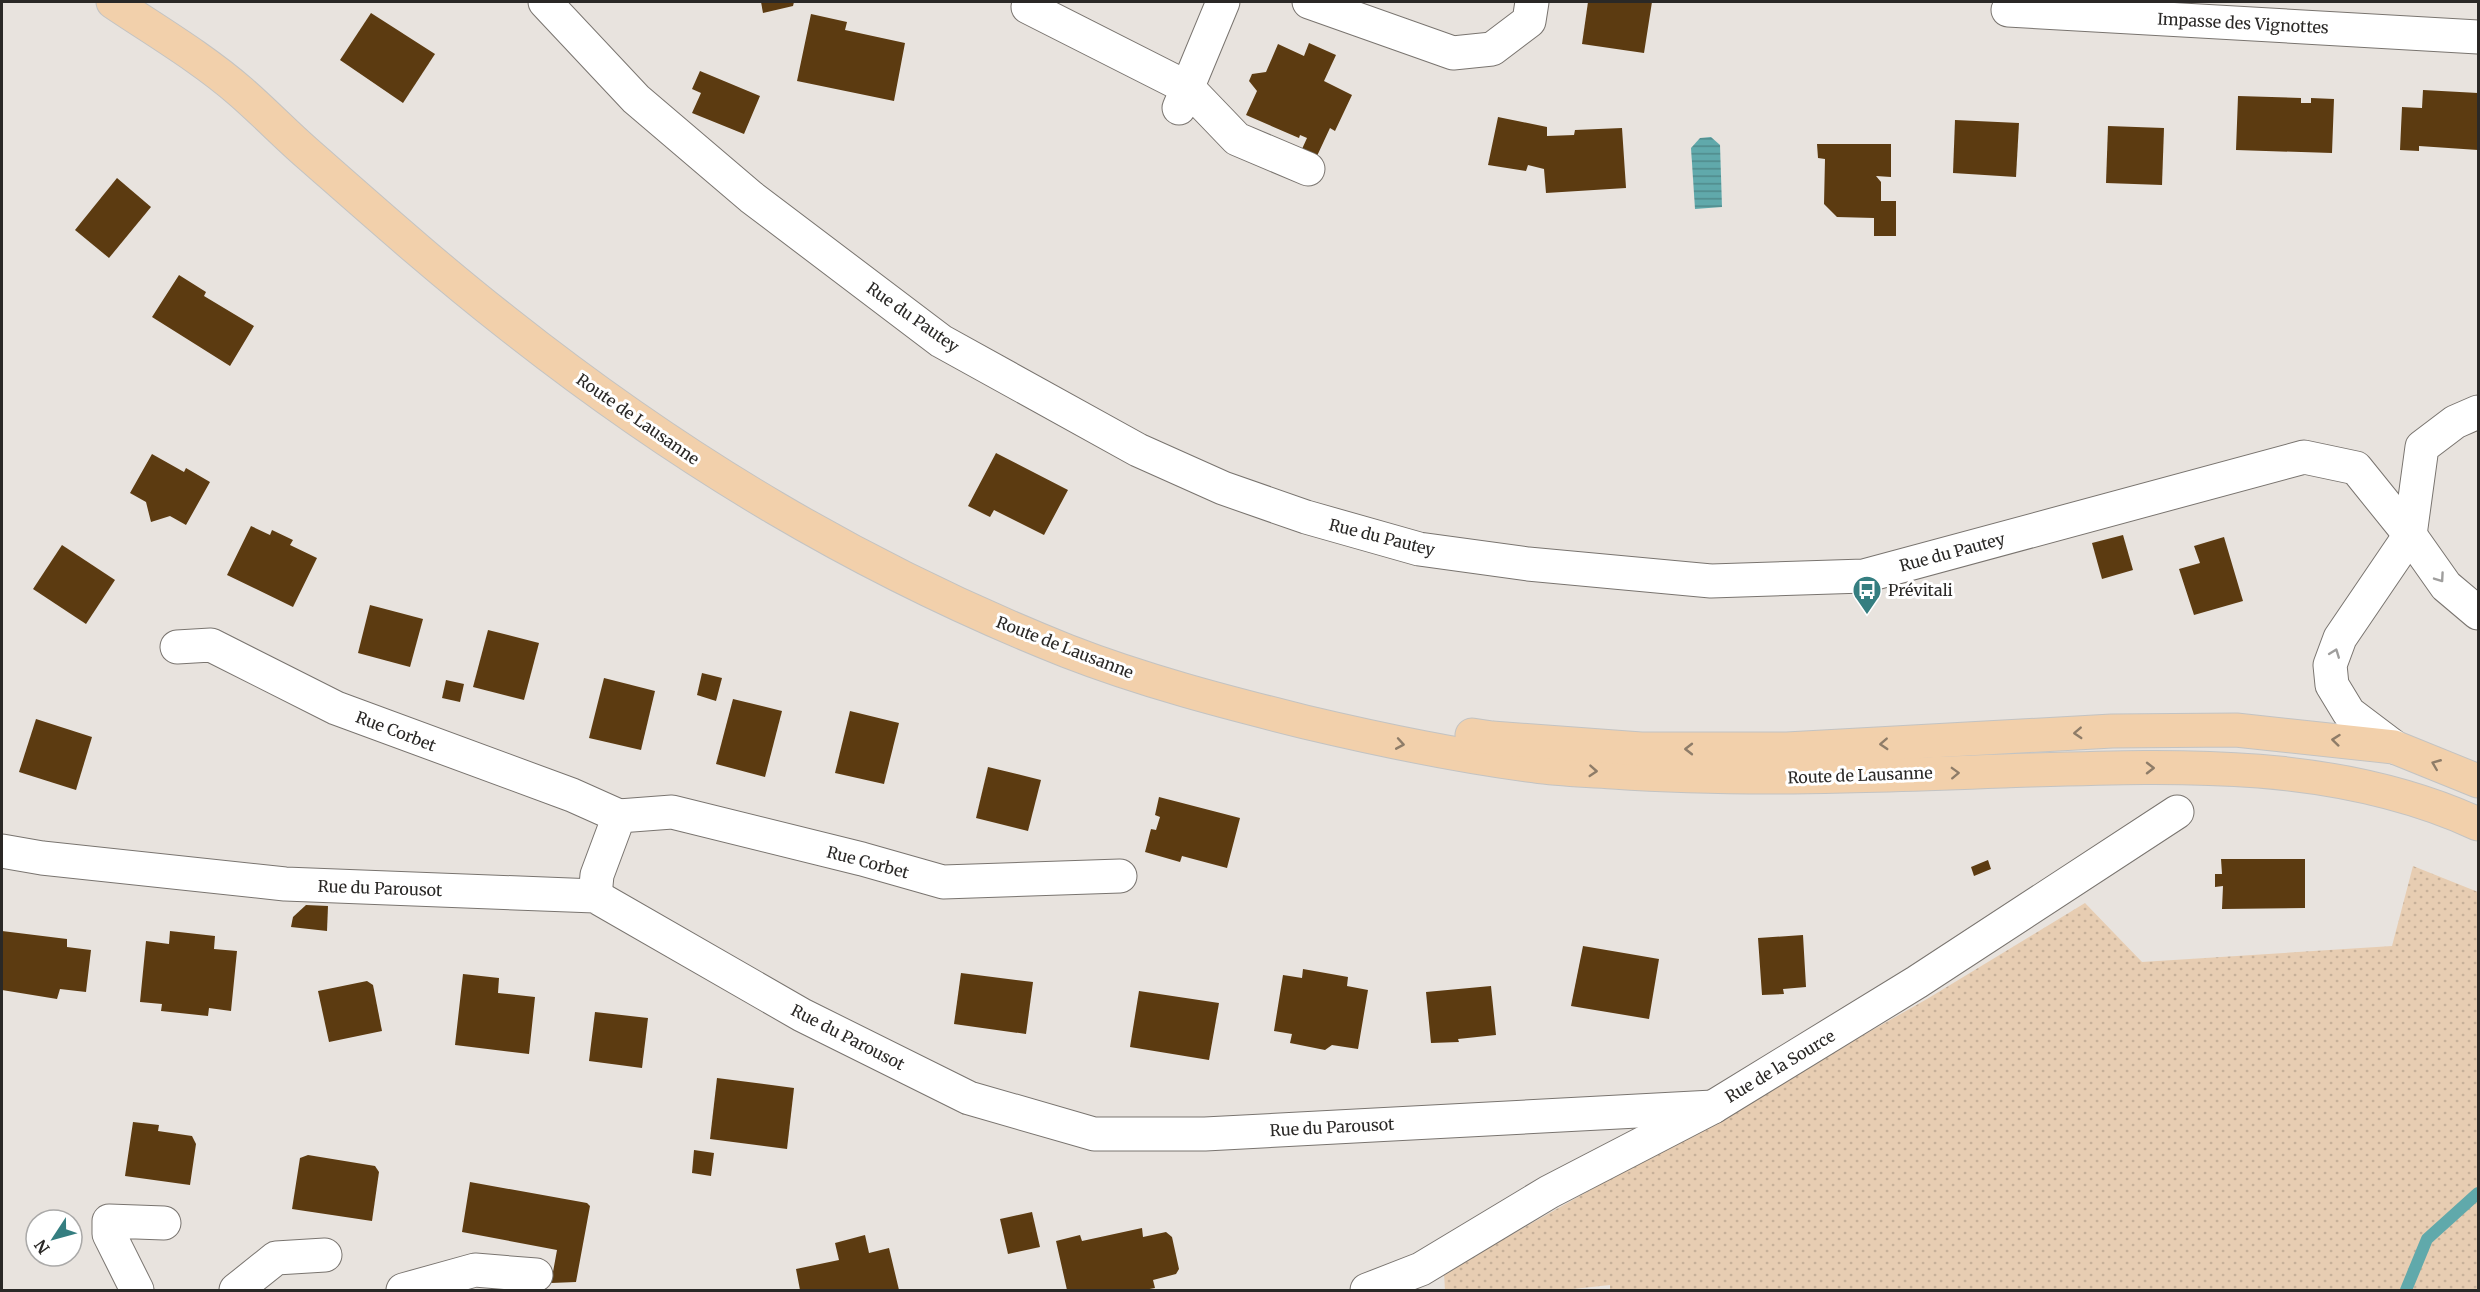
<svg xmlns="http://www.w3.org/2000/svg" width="2480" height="1292" viewBox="0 0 2480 1292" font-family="Merriweather,serif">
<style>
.grass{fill:url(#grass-dots)}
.water{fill:url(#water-rules)}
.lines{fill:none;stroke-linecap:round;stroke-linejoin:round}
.stream{stroke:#60a9ab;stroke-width:12}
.building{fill:#5c3b11}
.minor-casing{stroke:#79746f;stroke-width:35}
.major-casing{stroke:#c3c3c2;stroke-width:35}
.minor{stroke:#fff;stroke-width:33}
.major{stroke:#f2d0ab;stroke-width:33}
.oneway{stroke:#9f9e9d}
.oneway2{stroke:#8e7c68}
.labels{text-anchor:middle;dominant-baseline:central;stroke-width:6;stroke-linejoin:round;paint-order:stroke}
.street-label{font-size:16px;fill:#2a2826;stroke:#fff}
.poi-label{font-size:16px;fill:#2a2826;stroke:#fff;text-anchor:start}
</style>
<defs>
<pattern id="grass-dots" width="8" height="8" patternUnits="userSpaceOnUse" patternTransform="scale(1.5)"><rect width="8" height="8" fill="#e7cdb2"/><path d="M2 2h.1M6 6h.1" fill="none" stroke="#c6b099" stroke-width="1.8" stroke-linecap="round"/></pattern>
<pattern id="water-rules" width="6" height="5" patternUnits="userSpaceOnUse" patternTransform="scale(1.5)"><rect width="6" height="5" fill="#60a9ab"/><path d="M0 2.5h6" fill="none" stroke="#4f8a8b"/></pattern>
</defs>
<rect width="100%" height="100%" fill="#e8e3de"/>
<path class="grass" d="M2413,866L2478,892V1290H1610V1285L1564,1290H1445L1444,1273L1927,999L2085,903L2142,962L2392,946Z"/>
<path class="water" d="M1711,137L1720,145L1722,207L1695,209L1691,148L1700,138Z"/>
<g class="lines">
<path class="stream" d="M2406,1290L2427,1239L2478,1193"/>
</g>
<g class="building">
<path d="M761,2H794L793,6L763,13Z"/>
<path d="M1588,2H1652L1644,53L1582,44Z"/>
<path d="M371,13L435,54L403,103L340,60Z"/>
<path d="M811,14L847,22L845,30L905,43L894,101L797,81Z"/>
<path d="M1309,43L1336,55L1324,81L1352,95L1335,131L1330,128L1317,156L1302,149L1307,138L1300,135L1299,138L1246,115L1257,91L1249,81L1252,74L1266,72L1278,44L1304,56Z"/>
<path d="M700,71L760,96L744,134L692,113L701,93L692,89Z"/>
<path d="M2423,90L2478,93V150L2419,146V151L2400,150L2402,107L2422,108Z"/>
<path d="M2238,96L2301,98V103H2311V98L2334,99L2332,153L2236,150Z"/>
<path d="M1498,117L1547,127V136L1574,135L1575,130L1622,128L1626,188L1546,193L1544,169L1528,165L1526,171L1488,165Z"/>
<path d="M1955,120L2019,123L2016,177L1953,173Z"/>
<path d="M2108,126L2164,128L2162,185L2106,183Z"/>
<path d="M1817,144H1891V177L1876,176L1881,182V201H1896V236H1874V218L1837,217L1824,204L1825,159L1818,158Z"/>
<path d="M117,178L151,207L109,258L75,230Z"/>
<path d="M179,275L206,292L204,296L254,326L230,366L152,317Z"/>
<path d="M996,453L1068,490L1044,535L994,510L990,517L968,506Z"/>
<path d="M152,454L184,472L186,468L210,482L186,525L170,516L151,522L146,502L130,493Z"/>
<path d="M251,526L270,535L272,530L293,540L290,545L317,558L293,607L227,575Z"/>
<path d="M2123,535L2133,570L2102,579L2092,543Z"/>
<path d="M2224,537L2243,601L2194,615L2179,569L2200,563L2194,546Z"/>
<path d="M62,545L115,580L86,624L33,589Z"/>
<path d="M370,605L423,619L410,667L358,653Z"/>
<path d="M488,630L539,643L524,700L473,687Z"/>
<path d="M702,673L722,678L716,701L697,695Z"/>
<path d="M604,678L655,691L641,750L589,738Z"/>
<path d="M446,680L464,684L460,702L442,698Z"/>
<path d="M733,699L782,711L765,777L716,764Z"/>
<path d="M850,711L899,723L884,784L835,773Z"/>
<path d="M36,719L92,737L76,790L19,772Z"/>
<path d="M988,767L1041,780L1028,831L976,818Z"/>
<path d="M1159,797L1240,818L1227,868L1182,856L1180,862L1145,852L1151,829L1156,830L1160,817L1155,815Z"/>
<path d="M2221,859H2305V908L2222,909L2223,886L2215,887V874H2222Z"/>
<path d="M1988,860L1991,869L1974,876L1971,867Z"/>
<path d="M306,905L328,906L327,931L291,927L293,917Z"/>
<path d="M2,931L67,939V947L91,950L86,992L60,989L57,999L2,990Z"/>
<path d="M170,931L215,936L214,949L237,951L231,1011L209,1008L208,1016L161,1011L162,1004L140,1002L146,941L169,944Z"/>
<path d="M1803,935L1806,987L1783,989L1784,994L1762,995L1758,938Z"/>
<path d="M1583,946L1659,959L1649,1019L1571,1006Z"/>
<path d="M1303,969L1348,977L1347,986L1368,990L1358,1049L1332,1045L1325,1050L1290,1043L1292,1034L1274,1031L1283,975L1302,978Z"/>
<path d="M961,973L1033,982L1026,1034L954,1024Z"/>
<path d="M463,974L499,978L498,993L535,997L529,1054L455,1045Z"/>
<path d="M367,981L373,985L382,1031L329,1042L318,991Z"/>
<path d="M1491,986L1496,1035L1458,1039L1459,1042L1431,1043L1426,992Z"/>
<path d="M1139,991L1219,1003L1209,1060L1130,1047Z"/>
<path d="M595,1012L648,1018L642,1068L589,1061Z"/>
<path d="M717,1078L794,1088L787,1149L710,1139Z"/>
<path d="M133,1122L159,1125L158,1131L192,1136L196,1144L190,1185L125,1176Z"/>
<path d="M694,1150L714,1153L711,1176L692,1173Z"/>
<path d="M308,1155L375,1166L379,1172L372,1221L292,1209L300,1158Z"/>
<path d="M470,1182L587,1203L590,1206L576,1282L551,1283L557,1250L462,1232Z"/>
<path d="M1032,1212L1040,1247L1008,1254L1000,1219Z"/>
<path d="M1142,1228L1143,1237L1166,1232L1172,1237L1179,1269L1176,1274L1153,1280L1155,1288L1144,1290H1067L1056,1241L1080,1235L1082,1241Z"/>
<path d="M865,1235L869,1253L889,1248L899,1290H800L796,1269L839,1260L835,1243Z"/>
</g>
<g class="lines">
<g class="minor-casing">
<g id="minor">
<path d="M545,2L636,99L751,197L941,341L1138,450L1223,488L1306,517L1419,549L1528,564L1711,581L1864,576L2304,457L2356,468L2410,535L2446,586L2478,613"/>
<path d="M1309,2L1453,53L1492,49L1529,21L1532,2"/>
<path d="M1028,7L1188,88L1237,139L1308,169"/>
<path d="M2008,10L2478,37"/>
<path d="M1179,108L1223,2"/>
<path d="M177,647L211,645L336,708L572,795L619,816"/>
<path d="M2394,747L2349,713L2332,685L2330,665L2340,638L2410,535L2422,447L2455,422L2478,412"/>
<path d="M2,851L42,858L285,884L595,896L802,1015L969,1098L1094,1134H1205L1713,1107"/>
<path d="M595,896L597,875L619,816L672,812L862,859L943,882L1120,876"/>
<path d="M137,1290L109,1234V1221L164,1223"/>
<path d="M236,1290L276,1258L325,1255"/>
<path d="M403,1290L475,1270L536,1275"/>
<path d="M1367,1290L1421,1269L1549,1192L1713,1107L1917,982L2177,812"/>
</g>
</g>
<g class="major-casing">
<g id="major">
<path d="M113,2C156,31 202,58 241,92C264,112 285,134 308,154C373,211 439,270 507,323C680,460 861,569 1067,651C1144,681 1225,702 1305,722C1381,740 1457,756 1535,766C1561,770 1587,770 1613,772C1743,781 1873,776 2004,771C2163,766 2330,756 2478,824"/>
<path d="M1472,735L1492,738L1641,749H1787L2112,731L2236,730L2394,747L2478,781"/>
</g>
</g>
<use href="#minor" class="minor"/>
<use href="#major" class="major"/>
</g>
<defs><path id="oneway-chevron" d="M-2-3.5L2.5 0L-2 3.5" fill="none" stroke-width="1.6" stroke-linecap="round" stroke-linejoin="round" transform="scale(1.5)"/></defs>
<g class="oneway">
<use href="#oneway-chevron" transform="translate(2440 578) rotate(55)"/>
<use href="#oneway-chevron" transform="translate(2335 653) rotate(-69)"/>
</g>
<g class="oneway2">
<use href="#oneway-chevron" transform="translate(2078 733) rotate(177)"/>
<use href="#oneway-chevron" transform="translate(2336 740) rotate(-174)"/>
<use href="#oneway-chevron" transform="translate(1400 744) rotate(10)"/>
<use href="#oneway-chevron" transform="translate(1884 744) rotate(177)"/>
<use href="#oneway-chevron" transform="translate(1689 749) rotate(180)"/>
<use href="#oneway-chevron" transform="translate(2436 764) rotate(-158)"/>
<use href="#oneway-chevron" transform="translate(2150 768)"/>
<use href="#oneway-chevron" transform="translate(1593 771) rotate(4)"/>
<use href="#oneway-chevron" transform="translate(1955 773) rotate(-2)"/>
</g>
<defs>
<g id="bus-pin" transform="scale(1.5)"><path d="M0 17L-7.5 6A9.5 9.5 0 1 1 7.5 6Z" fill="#357e80" stroke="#fff"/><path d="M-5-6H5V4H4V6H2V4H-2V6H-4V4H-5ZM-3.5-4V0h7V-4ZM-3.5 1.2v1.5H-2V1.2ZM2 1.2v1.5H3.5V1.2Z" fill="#fff"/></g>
</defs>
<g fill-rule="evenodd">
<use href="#bus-pin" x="1867" y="590"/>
</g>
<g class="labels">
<g class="street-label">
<text transform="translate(2243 23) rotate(3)">Impasse des Vignottes</text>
<text transform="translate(913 317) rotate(35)">Rue du Pautey</text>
<text transform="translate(638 419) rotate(35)">Route de Lausanne</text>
<text transform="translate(1382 537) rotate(14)">Rue du Pautey</text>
<text transform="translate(1952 552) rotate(-15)">Rue du Pautey</text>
<text transform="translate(1065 647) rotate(21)">Route de Lausanne</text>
<text transform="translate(396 731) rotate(21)">Rue Corbet</text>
<text transform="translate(1860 775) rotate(-2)">Route de Lausanne</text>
<text transform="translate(868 862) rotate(15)">Rue Corbet</text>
<text transform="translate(380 888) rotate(2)">Rue du Parousot</text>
<text transform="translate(848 1037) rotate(27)">Rue du Parousot</text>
<text transform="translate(1780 1066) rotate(-31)">Rue de la Source</text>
<text transform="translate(1332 1127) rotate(-3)">Rue du Parousot</text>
</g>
<g class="poi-label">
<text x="1888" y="590">Prévitali</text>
</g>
</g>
<rect width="2480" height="1292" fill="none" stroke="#2a2826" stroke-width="6"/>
<g transform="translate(54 1238) rotate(234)"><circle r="28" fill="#ffffff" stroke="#aaa9a8" stroke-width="1.5"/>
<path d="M0-4.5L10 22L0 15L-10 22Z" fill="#357e80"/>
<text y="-9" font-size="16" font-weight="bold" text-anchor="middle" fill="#2a2826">N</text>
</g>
</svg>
